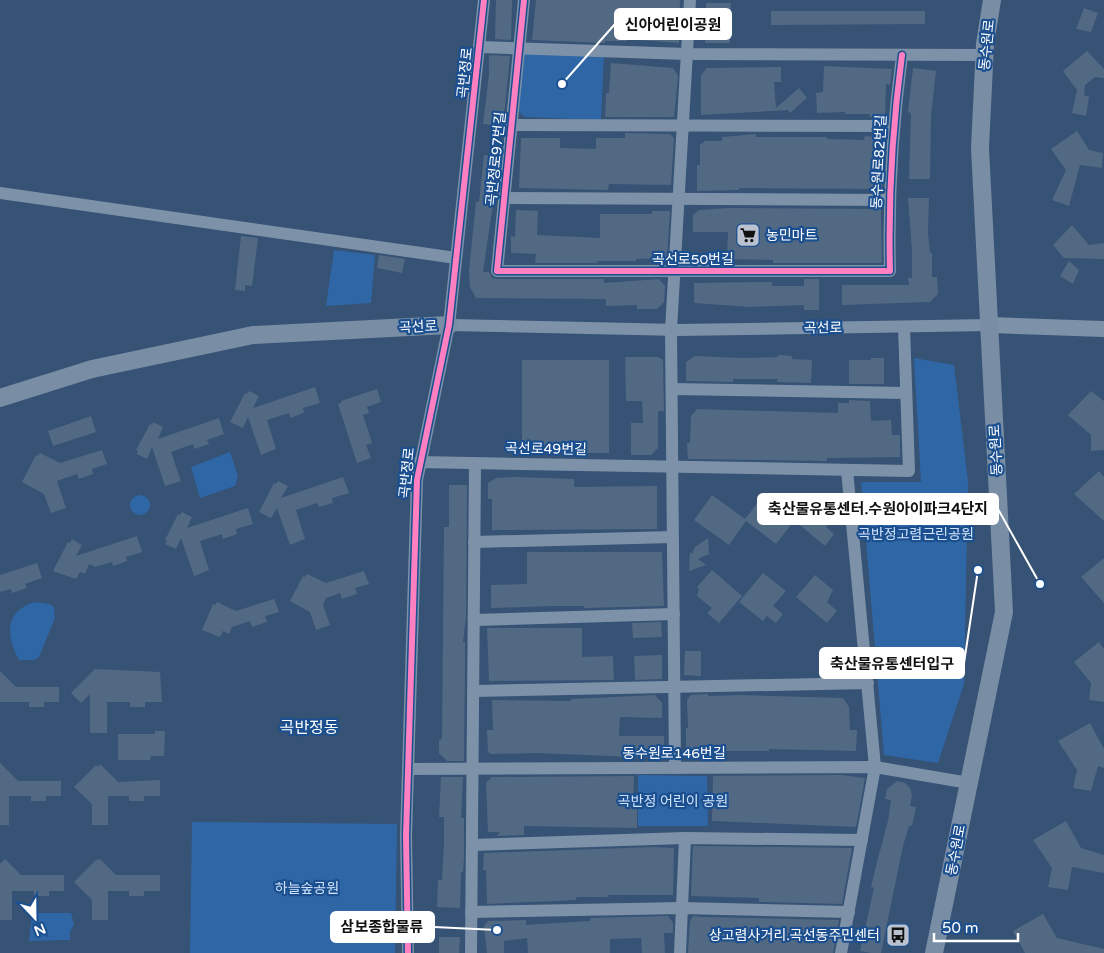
<svg xmlns="http://www.w3.org/2000/svg" width="1104" height="953" viewBox="0 0 1104 953" font-family="'Varela Round','Noto Sans KR',sans-serif">
<style>
.green{fill:#2f66a5}
.building{fill:#526984}
.lines{fill:none;stroke-linecap:round;stroke-linejoin:round}
.minor{stroke:#7d92a8;stroke-width:12}
.tertiary{stroke:#7d92a8;stroke-width:16}
.secondary{stroke:#798da4;stroke-width:18}
.cycleway-casing{stroke:#1b4f8f;stroke-width:9}
.cycleway{stroke:#ff80c0;stroke-width:6}
.labels{text-anchor:middle;dominant-baseline:central;stroke-width:4.5;stroke-linejoin:round;paint-order:stroke}
.street-label{font-size:14px;fill:#fff;stroke:#1b4f8f}
.poi-label{font-size:14px;fill:#fff;stroke:#1b4f8f;text-anchor:start}
.park-label{font-size:14px;fill:#cfe3fa;stroke:#1b4f8f}
.quarter-label{font-size:16px;fill:#fff;stroke:#1b4f8f}
.leader{fill:none;stroke:#fff;stroke-width:2}
.callout-dot{fill:#fff;stroke:#1b4f8f;stroke-width:2}
.callout{fill:#fff;stroke:#fff;stroke-width:2}
.callout-label{font-size:15px;text-anchor:middle;font-weight:bold;fill:#111}
</style>
<rect width="100%" height="100%" fill="#365274"/>
<g class="green">
<path d="M528,51L604,55L601,120L525,117L519,112L522,56Z"/>
<path d="M334,250L375,255L371,303L326,306Z"/>
<path d="M914,358L954,365L968,481L964,684L938,763L884,755L861,482H921Z"/>
<path d="M230,452L238,476L235,486L200,498L191,467Z"/>
<circle cx="140" cy="505" r="10"/>
<path d="M34,602L50,604L54,607L55,618L39,657L34,660H19C6,636 4,612 34,602Z"/>
<path d="M638,775L707,776L708,826H638Z"/>
<path d="M192,822L397,824L395,953H190Z"/>
<path d="M32,913H71L74,924L70,932V940L29,941Z"/>
</g>
<g class="building">
<path d="M496,0H512L511,40L495,39Z"/>
<path d="M536,0H680L679,43L627,39V41H605V43L532,40Z"/>
<path d="M706,3H731L730,43H705Z"/>
<path d="M1084,8L1098,13L1091,32L1076,29Z"/>
<path d="M771,11H925V24L771,25Z"/>
<path d="M1087,51L1104,69V78L1095,77L1085,85L1084,95L1089,97L1086,116L1072,113L1077,90L1063,71Z"/>
<path d="M489,55L510,56L503,126L483,124L489,75Z"/>
<path d="M611,63L673,68L678,76L674,117H605L606,93H609Z"/>
<path d="M824,66L892,69L890,85L886,84L885,117H870V114H845V112L817,113L816,93L823,92Z"/>
<path d="M781,67V82H774L776,108L799,88L807,98L790,113L788,110L701,115V75L707,68Z"/>
<path d="M913,68L936,71L931,116L930,179H909L911,113L908,112Z"/>
<path d="M1077,131L1089,150L1103,153L1102,168L1080,165L1069,206L1052,200L1066,170L1051,149Z"/>
<path d="M625,133L670,134L674,138L671,185L609,184L608,190L519,188L521,138H560V148L596,149V138H625Z"/>
<path d="M756,134V137H827V139L864,140L865,136L884,138L882,189L739,188V190L697,191V165H700V145L705,141H722V137Z"/>
<path d="M484,155L500,156L483,272H489L492,278L497,279H604V283L659,279L665,286L664,302L657,309H637V305L606,306V299L476,298L470,287L469,271L476,202H479Z"/>
<path d="M908,198H929L928,233L930,253H932V277H937L938,294L930,302L842,305V285H909L908,278H912V250Z"/>
<path d="M728,208L881,209L882,263H773V260L727,259L728,232H693V215L699,210Z"/>
<path d="M516,210L538,211L537,235L600,238V214H652V211H670L667,258L636,259V261H597V263H535L536,254L511,253V236L515,237Z"/>
<path d="M1072,225L1089,245L1104,243V259L1064,258L1053,245Z"/>
<path d="M241,236L258,238L252,286L245,285V291L235,290Z"/>
<path d="M379,255L405,259L402,273L377,268Z"/>
<path d="M1069,261L1079,270L1073,284L1060,276Z"/>
<path d="M804,279H819V310H804V305L750,307L694,303V283L772,282V286H804Z"/>
<path d="M778,355L792,356V359L812,360L811,383L777,382L778,379H733V382L686,381V362L695,356L743,358L778,357Z"/>
<path d="M625,357H658L663,360L664,411H658V448L651,455H631V423H643L642,401H626Z"/>
<path d="M871,358H884V384H849V360H871Z"/>
<rect x="522" y="360" width="87" height="93"/>
<path d="M315,387L320,403L303,408L304,413L290,418L289,413L267,420L276,449L261,455L248,417L243,428L230,422L245,393L247,394L249,391L259,396L253,408Z"/>
<path d="M377,389L381,402L367,407L369,413L363,415L372,443L366,445L371,458L357,463L338,404L341,403V401Z"/>
<path d="M1091,391L1104,401V450L1091,451V435L1068,415Z"/>
<path d="M849,400L870,401L871,421L891,420L892,435H900V457L827,458V461L688,459L687,443H690L691,416L697,409L838,413V403H849Z"/>
<path d="M91,416L96,432L53,446L48,431Z"/>
<path d="M219,418L224,434L207,440L209,444L194,449L193,444L171,452L181,481L165,486L152,447L147,459L137,454L138,451L136,450L150,424L152,425L153,422L163,427L158,439Z"/>
<path d="M102,450L107,464L92,469L93,474L79,479L77,474L57,481L66,508L51,513L44,494L22,482L36,455L38,456L40,453L60,463Z"/>
<path d="M1099,471L1104,477V521L1074,494Z"/>
<path d="M343,477L349,493L332,498L333,503L319,507L317,503L296,510L305,539L290,545L277,508L271,518L259,512L274,483L276,484L278,481L288,486L281,498Z"/>
<path d="M515,477L574,479V487L657,486V529L492,530V499H488V483L496,478Z"/>
<path d="M449,485H467L466,617L463,642H465V662L464,761H447L439,753V740L442,739L444,527H449Z"/>
<path d="M765,493L784,507L777,515L790,526L776,544L746,521L729,545L694,520L712,495L745,519Z"/>
<path d="M813,499L830,512L824,519L829,523L826,527L834,534L825,546L795,521Z"/>
<path d="M248,508L253,524L236,529L237,534L223,539L222,534L200,541L209,570L194,576L181,538L176,549L165,544L167,541L165,540L178,514L180,515L182,512L192,517L187,528Z"/>
<path d="M137,536L142,552L126,557L127,561L113,566L112,562L95,567L89,564L85,574L80,572L76,579L53,571L68,542L70,543L72,539L82,545L76,556Z"/>
<path d="M708,538L709,554L698,559L706,565L689,571L690,552L692,554L695,547Z"/>
<path d="M527,552H662L664,606L584,608V606H554L491,608V585L527,584Z"/>
<path d="M1104,558V603L1081,577Z"/>
<path d="M37,563L42,578L25,584L27,588L12,593L11,589L0,592V575Z"/>
<path d="M712,570L742,596L719,623L707,613L712,608L697,596L699,589L697,587Z"/>
<path d="M364,571L369,584L355,588L357,594L342,599L340,593L326,598L323,605L330,625L316,630L310,612L290,601L303,576L305,577L307,574L326,583Z"/>
<path d="M763,573L786,591L773,606L783,614L776,623L767,616L763,621L739,602Z"/>
<path d="M815,575L833,590L827,602L837,611L827,623L796,597Z"/>
<path d="M274,599L279,612L265,616L267,622L252,627L250,621L232,627L229,634L223,631L220,637L202,630L213,604L215,605L217,602L236,611Z"/>
<path d="M661,622L662,637L633,638L632,623Z"/>
<path d="M487,628H582V657L613,656L614,680L489,681Z"/>
<path d="M1099,642L1104,649V702L1089,700L1091,683L1074,662Z"/>
<path d="M685,651H701V676L684,675Z"/>
<path d="M662,655V679L635,680L634,656Z"/>
<path d="M95,669L160,672L162,702H145V707H130V702H107V733H90V694L81,703L71,693Z"/>
<path d="M0,671L16,687H59V702H44V707H29V702H0Z"/>
<path d="M708,694V696L740,695L843,698L849,707L850,730H857L856,751L769,749V751H686V728H688L687,700L691,695Z"/>
<path d="M655,695L662,703V718L620,717L619,736H664V753L658,758L537,753L491,754L488,752L487,730H493L492,700L571,701V699Z"/>
<path d="M1090,723L1104,749V768L1098,766L1091,791L1073,788L1077,770L1058,741Z"/>
<path d="M155,731H165L164,756H151L150,760H118V734H155Z"/>
<path d="M0,763L18,781H61V796H46V801H31V796H9V825H0Z"/>
<path d="M100,764L118,782L160,780V796H144V801H129V796H108V825H92V804L74,787L96,765L98,767Z"/>
<path d="M841,775L865,778L856,827L712,821L713,776Z"/>
<path d="M634,776L633,806H637V828L524,826V835L497,836L500,832H488L486,783L492,777Z"/>
<path d="M441,777H463L461,818H464V858L463,872H461L460,908L437,907L438,880H442L444,842V817H439Z"/>
<path d="M897,781L905,783L910,788L912,795L910,806L916,807L912,826H909L903,846L881,953H871L860,951L874,888L871,887L877,862L888,821L891,800L885,799L887,789Z"/>
<path d="M1066,821L1081,848L1104,855V873L1072,867L1068,890L1048,887L1052,868L1033,840Z"/>
<path d="M693,846L852,848L842,904L759,902V898L691,896Z"/>
<path d="M653,847L674,848L673,895H608V897H576V900L487,904L486,870H483L484,853Z"/>
<path d="M5,859L21,875H64V891H49V896H34V891H12V920H0V864Z"/>
<path d="M100,859L116,875H160V891H144V896H129V891H108V920H92V900L74,882L96,860Z"/>
<path d="M1043,914L1057,938L1104,949V953H1025L1013,931Z"/>
<path d="M668,916L673,923V933H664L665,953H642L641,938L610,939V953H528L527,938L504,941V953H487L484,926L488,921L526,920V925L590,921V918Z"/>
<path d="M693,916L702,917L839,920L833,953H688L690,921Z"/>
<path d="M439,937H460L459,953H439Z"/>
</g>
<g class="lines">
<g class="minor">
<path d="M524,0L497,271H890C888,195 892,130 902,55"/>
<path d="M480,47L687,54L985,55"/>
<path d="M512,125L893,126"/>
<path d="M0,193L456,258"/>
<path d="M504,198L889,200"/>
<path d="M449,325L679,330L990,325"/>
<path d="M672,389L906,393"/>
<path d="M419,462L909,471L904,327"/>
<path d="M474,542L673,537"/>
<path d="M474,620L674,614"/>
<path d="M473,691L868,683"/>
<path d="M675,768L671,330L690,0"/>
<path d="M408,769L875,767L969,783"/>
<path d="M472,845L685,838L862,840"/>
<path d="M471,912L682,908L849,912"/>
<path d="M408,953L406,836L417,480L449,325L484,0"/>
<path d="M471,953L475,463"/>
<path d="M680,953L685,838"/>
<path d="M841,953L875,767L847,470"/>
</g>
<path class="tertiary" d="M990,325L1104,329"/>
<g class="secondary">
<path d="M0,398L92,369L253,335L449,325"/>
<path d="M934,953L1004,612L980,148L985,44L992,0"/>
</g>
<g class="cycleway-casing">
<g id="cycleway">
<path d="M524,0L497,271H890C888,195 892,130 902,55"/>
<path d="M408,953L406,836L417,480L449,325L484,0"/>
</g>
</g>
<use href="#cycleway" class="cycleway"/>
</g>
<defs>
<g id="supermarket-square" transform="scale(1.25)"><rect x="-9" y="-9" width="18" height="18" rx="4" fill="#b9c2ce" stroke="#1b4f8f"/><path d="M-6-5.5h2.5l.6 2H6L4.5 2H-2.5L-4.4-4H-6ZM-1.5 3.2a1.3 1.3 0 1 0 .1 0ZM3 3.2a1.3 1.3 0 1 0 .1 0Z" fill="#111"/></g>
<g id="bus-square" transform="scale(1.25)"><rect x="-9" y="-9" width="18" height="18" rx="4" fill="#b9c2ce" stroke="#1b4f8f"/><path d="M-5-6H5V4H4V6H2V4H-2V6H-4V4H-5ZM-3.5-4V0h7V-4ZM-3.5 1.2v1.5H-2V1.2ZM2 1.2v1.5H3.5V1.2Z" fill="#111"/></g>
</defs>
<g fill-rule="evenodd">
<use href="#supermarket-square" x="748" y="235"/>
<use href="#bus-square" x="898" y="935"/>
</g>
<g class="labels">
<g class="street-label">
<text transform="translate(987 45) rotate(-84)">동수원로</text>
<text transform="translate(465 73) rotate(-84)">곡반정로</text>
<text transform="translate(496 159) rotate(-84)">곡반정로97번길</text>
<text transform="translate(879 162) rotate(-87)">동수원로82번길</text>
<text x="693" y="259">곡선로50번길</text>
<text transform="translate(418 327) rotate(-3)">곡선로</text>
<text transform="translate(823 328) rotate(-1)">곡선로</text>
<text transform="translate(546 449) rotate(1)">곡선로49번길</text>
<text transform="translate(996 450) rotate(-93)">동수원로</text>
<text transform="translate(407 473) rotate(-84)">곡반정로</text>
<text x="674" y="753">동수원로146번길</text>
<text transform="translate(956 850) rotate(-79)">동수원로</text>
</g>
<g class="poi-label">
<text x="766" y="235">농민마트</text>
<text x="880" y="935" text-anchor="end">상고렴사거리.곡선동주민센터</text>
</g>
<g class="park-label">
<text x="916" y="534">곡반정고렴근린공원</text>
<text x="673" y="801">곡반정 어린이 공원</text>
<text x="307" y="888">하늘숲공원</text>
</g>
<g class="quarter-label">
<text x="309" y="728">곡반정동</text>
</g>
</g>
<path class="leader" d="M562 84L615 24M1040 584L998 509M978 570L964 663M497 930L434 927"/>
<g class="callout-dot">
<circle cx="562" cy="84" r="5"/>
<circle cx="1040" cy="584" r="5"/>
<circle cx="978" cy="570" r="5"/>
<circle cx="497" cy="930" r="5"/>
</g>
<g class="callout">
<rect x="615" y="9" width="116" height="30" rx="5"/>
<rect x="758" y="494" width="240" height="30" rx="5"/>
<rect x="820" y="648" width="144" height="30" rx="5"/>
<rect x="331" y="912" width="103" height="30" rx="5"/>
</g>
<g class="callout-label">
<text x="673" y="30">신아어린이공원</text>
<text x="878" y="514">축산물유통센터.수원아이파크4단지</text>
<text x="892" y="669">축산물유통센터입구</text>
<text x="382" y="932">삼보종합물류</text>
</g>
<g transform="translate(35 918) rotate(158)" stroke="#1b4f8f" stroke-width="4" paint-order="stroke">
<path d="M0-4L9 19L0 12L-9 19Z" fill="#ffffff"/>
<text y="-8" font-size="14" font-weight="bold" text-anchor="middle" fill="#ffffff">N</text>
</g>
<path d="M934 933v8h84v-8" fill="none" stroke="#ffffff" stroke-width="2.5"/>
<text x="942" y="933" font-size="15" fill="#ffffff" stroke="#1b4f8f" stroke-width="4" paint-order="stroke">50 m</text>
</svg>
